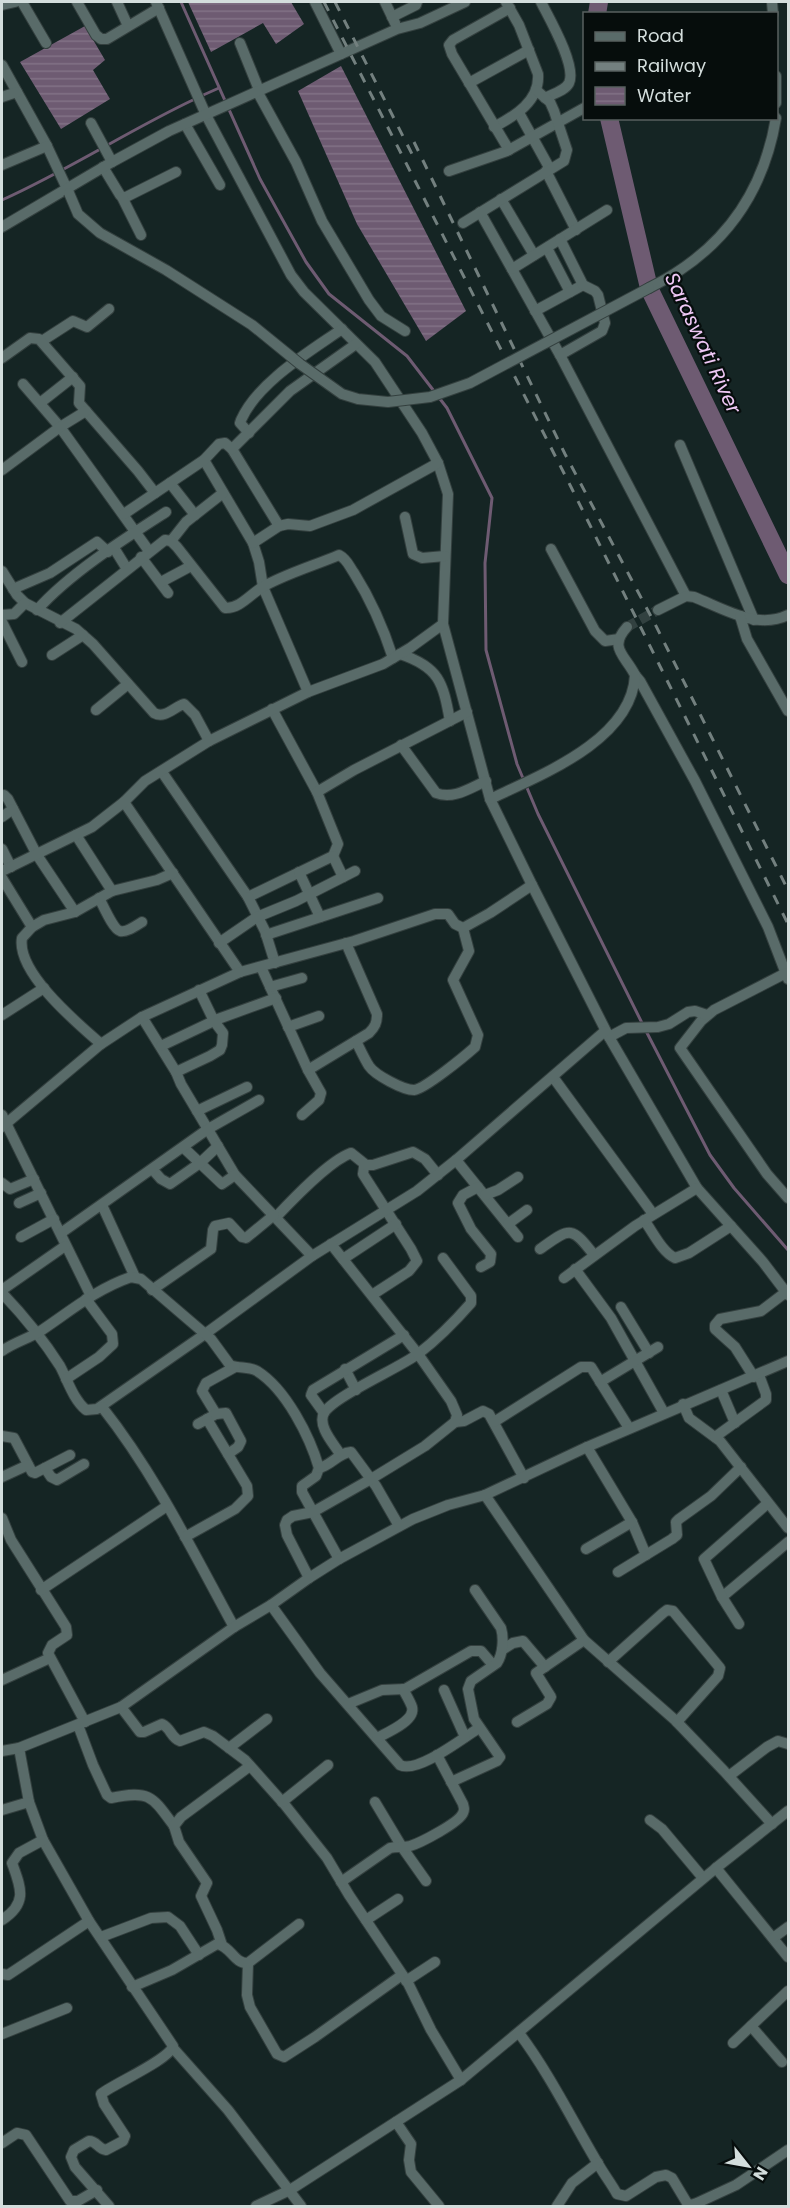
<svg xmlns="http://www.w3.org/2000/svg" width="790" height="2208" viewBox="0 0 790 2208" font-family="Poppins,sans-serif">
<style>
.water{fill:url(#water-rules)}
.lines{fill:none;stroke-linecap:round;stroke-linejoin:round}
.stream{stroke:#6e5b72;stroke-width:3}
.river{stroke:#6e5b72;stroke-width:18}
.minor-tunnel{stroke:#324140;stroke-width:10;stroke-dasharray:10 5;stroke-linecap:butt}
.minor-casing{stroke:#34403f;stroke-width:12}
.minor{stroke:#596b69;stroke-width:10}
.rail{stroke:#73807f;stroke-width:3;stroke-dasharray:10 10;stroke-linecap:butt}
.minor-bridge-casing{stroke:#34403f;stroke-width:12;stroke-linecap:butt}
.minor-bridge{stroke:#596b69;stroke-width:10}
.labels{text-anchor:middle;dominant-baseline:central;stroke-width:4.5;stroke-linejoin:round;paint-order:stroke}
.water-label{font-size:20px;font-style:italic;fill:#efc8f5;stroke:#060d0c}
</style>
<defs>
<pattern id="water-rules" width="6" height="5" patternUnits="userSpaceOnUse" patternTransform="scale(1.5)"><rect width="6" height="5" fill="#6e5b72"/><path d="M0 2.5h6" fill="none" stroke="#827286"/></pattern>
</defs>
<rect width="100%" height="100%" fill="#152524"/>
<g class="water">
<path d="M188,2H291L304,24L276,44L263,23L211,52Z"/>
<path d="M85,26L105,60L93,70L110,99L61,129L20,62Z"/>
<path d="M341,66L466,311L426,341L357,224L298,91Z"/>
</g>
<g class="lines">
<g class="stream">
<path d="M181,2L260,179L306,262L329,294L407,356L447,408L492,498L485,563L486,650L517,764L538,814L642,1023"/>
<path d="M201,96L219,88"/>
<path d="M2,200C69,170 129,130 195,99"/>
<path d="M645,1029L710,1155L734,1188L788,1250"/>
</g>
<g class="river">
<path d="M597,14L599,2"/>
<path d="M609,118L649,288L788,575"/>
</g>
<path class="minor-tunnel" d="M627,627L658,610"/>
<g class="minor-casing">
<g id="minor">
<path d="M22,2L46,43"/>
<path d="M77,2L96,35L101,39H107L159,8"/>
<path d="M117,2L128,26"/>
<path d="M156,2L206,115L291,275L304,292L375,362L422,433L438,463L448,494L443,624L490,799L532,885L609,1037L697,1188L763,1262L788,1295"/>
<path d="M315,2L341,54"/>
<path d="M385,2L395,23"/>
<path d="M541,2C549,18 577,66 569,83C565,91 552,94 545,98"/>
<path d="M772,2L773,14"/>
<path d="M2,5L15,2"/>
<path d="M392,17L416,5L417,2"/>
<path d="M240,43L259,90"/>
<path d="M2,65L47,146L69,193"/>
<path d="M776,76V103"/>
<path d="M469,83L529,50"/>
<path d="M257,91L296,162L322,221L369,300L381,316L405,331"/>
<path d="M2,97L17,92"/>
<path d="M519,113L550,169"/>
<path d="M91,123L112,162"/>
<path d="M185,124L220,185"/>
<path d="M494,127C515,116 540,101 538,74L519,25L506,2"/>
<path d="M509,150L452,54L449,45L453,40L510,8"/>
<path d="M2,165L47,146"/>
<path d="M103,167L120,195L124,198L176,172"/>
<path d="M449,171L507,151L584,108"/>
<path d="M546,171L576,230"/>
<path d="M122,197L141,235"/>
<path d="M501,199L534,255"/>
<path d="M480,212L560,355L686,596"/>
<path d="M463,223L564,161L567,150L554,111L550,102L536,90"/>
<path d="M2,227L112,162L169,131L397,29L420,23L465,2"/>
<path d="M547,248L570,292"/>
<path d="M512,269L607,210"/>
<path d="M649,288C720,253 763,196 776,118"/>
<path d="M535,311L583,285"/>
<path d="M42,341L73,321L87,327L109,309"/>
<path d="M560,355L602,331L605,323L598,295L595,291L583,285L560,239"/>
<path d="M2,358L30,338L39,339L80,386L79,403L138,471L155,493"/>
<path d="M23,384L60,427L149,551"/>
<path d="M40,403L73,377"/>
<path d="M249,433L240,423L241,420C258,382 309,352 342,329"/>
<path d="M680,445L754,620"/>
<path d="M232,449L279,526"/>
<path d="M204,460L253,543L259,562L263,587L308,692"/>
<path d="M2,470L60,427L86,411"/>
<path d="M170,483L195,515"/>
<path d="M124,514L204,460L219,444L225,443L232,449L290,391L356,344"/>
<path d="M405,517L413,554L422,558L445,556"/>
<path d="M171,541L186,522L223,493"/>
<path d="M253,543L279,526L288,524L310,526L353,510L438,463"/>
<path d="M114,548L127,569"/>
<path d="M551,549L595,631L605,641L619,639"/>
<path d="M141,557L168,593"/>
<path d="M2,571L17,595L25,603L76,629L93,644L154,713C165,719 174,707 184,704L195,715L209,741"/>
<path d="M161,582L191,566"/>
<path d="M13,589L50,573L97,542L108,552"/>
<path d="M37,610C70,573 124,539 166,512"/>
<path d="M658,610L686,596L694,597C724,609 757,630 788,615"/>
<path d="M2,615L14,614L25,603"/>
<path d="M740,616L747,639L788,711"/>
<path d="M2,622L22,662"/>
<path d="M60,623L165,540L171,541L177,547L225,608C239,609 250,595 261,588C282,575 316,565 339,555C347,559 349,566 354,573C371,600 383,627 393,658"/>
<path d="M400,654C439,667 443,682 450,721"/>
<path d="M52,655L83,635"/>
<path d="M635,675L640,681L695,781L768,927L788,979"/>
<path d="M96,710L128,684"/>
<path d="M401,745L436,793C453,800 470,788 486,781"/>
<path d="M162,772L248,897L333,856L338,844L317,792L272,709"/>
<path d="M317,792L354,770L467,712"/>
<path d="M2,796L4,795L8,799L37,855L75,912"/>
<path d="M490,799C541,775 632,740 635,675C625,655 608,648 627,627"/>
<path d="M124,802L240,972"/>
<path d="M2,817L13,809"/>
<path d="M76,835L112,891"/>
<path d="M2,849L11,867"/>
<path d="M333,856L343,877"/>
<path d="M2,871L92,827L124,802L145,781L209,741L308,692L383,664L410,648L443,624"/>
<path d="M299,872L320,917"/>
<path d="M2,878L32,927"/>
<path d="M248,897L265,931L275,963"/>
<path d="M99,898C103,905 113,929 120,931C126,933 137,925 142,922"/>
<path d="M266,935L378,898"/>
<path d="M219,943L257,917L296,901L355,871"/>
<path d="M261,967L308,1070L321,1093L319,1100L302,1115"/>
<path d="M786,973L714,1010L701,1021L680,1048L767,1174L788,1198"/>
<path d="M270,987L302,978"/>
<path d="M2,1015L44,988"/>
<path d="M142,1017L176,1072L181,1084L235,1175L312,1256"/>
<path d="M288,1027L319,1016"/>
<path d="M609,1037L626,1028L658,1027L669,1024L688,1012L695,1011L707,1015"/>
<path d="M356,1041C360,1049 364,1058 369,1066C375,1075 403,1090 414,1090C425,1089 466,1055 475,1047L478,1035L453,980L469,951L463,928"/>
<path d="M101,1044C77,1023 16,972 22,938L32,927L44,920L75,912L112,891L157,880L173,873"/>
<path d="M161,1046L218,1019L276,998"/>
<path d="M308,1070L369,1033C375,1027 377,1023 377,1014L346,943"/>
<path d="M176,1072L210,1056L220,1050L222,1045L223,1033L214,1021L199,990"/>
<path d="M553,1077L653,1214"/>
<path d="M197,1111L247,1087"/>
<path d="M2,1115L91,1296"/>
<path d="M2,1127L101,1044L142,1017L240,972L354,941L435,914H448L455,924L463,928L490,913L532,885"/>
<path d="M184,1148L222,1184L235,1175"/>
<path d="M456,1160L518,1237"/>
<path d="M366,1165L364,1167L363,1174L411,1249L417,1261L409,1271L372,1295"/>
<path d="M153,1170L161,1179L170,1184L200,1163L218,1146"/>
<path d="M2,1183L10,1189L34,1179"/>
<path d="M478,1187L463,1195L458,1203L471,1229L491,1254L490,1262L481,1267"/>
<path d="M485,1195L498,1190L518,1177"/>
<path d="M19,1203L41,1193"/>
<path d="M102,1205L135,1277"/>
<path d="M276,1217C293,1199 329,1161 351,1153L366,1165H373L413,1152L425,1159L438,1175"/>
<path d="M644,1220C653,1232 662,1252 675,1258L689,1253L731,1226"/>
<path d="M508,1224L527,1210"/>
<path d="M61,1233L208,1129L259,1100"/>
<path d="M21,1237L54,1219"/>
<path d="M540,1249C570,1228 571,1225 594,1255"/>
<path d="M343,1259L396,1224"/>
<path d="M575,1269L611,1318L664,1413"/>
<path d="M564,1278L635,1226L697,1188"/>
<path d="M2,1290L65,1246"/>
<path d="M152,1290L211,1249L213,1230L215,1226L229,1223L242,1237L246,1238L274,1215"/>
<path d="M2,1293C23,1315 44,1341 60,1366C68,1381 73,1399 86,1410L97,1409L205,1334L312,1256L417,1191L456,1160L605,1031"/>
<path d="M621,1307L649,1353"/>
<path d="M2,1351C13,1343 27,1339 39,1332C69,1312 96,1289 131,1277L141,1279L211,1339L230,1365C239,1369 248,1366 257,1371C286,1389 310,1437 319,1468L316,1476L302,1486V1492L339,1559"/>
<path d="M345,1369L356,1390"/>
<path d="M754,1377L735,1347L715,1329V1325L720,1319L761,1311L786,1292"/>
<path d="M66,1379L99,1357L113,1344L112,1334L86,1299"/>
<path d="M600,1382L658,1347"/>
<path d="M721,1390L735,1423"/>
<path d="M683,1404L689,1418L720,1441L788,1528"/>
<path d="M102,1407C155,1474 193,1552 234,1627"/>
<path d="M324,1413L311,1395L313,1390L404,1335"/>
<path d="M216,1414L202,1391L206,1383L235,1367"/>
<path d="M455,1422L464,1421L483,1411L489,1414L524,1478"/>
<path d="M494,1422L581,1367H591L629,1428"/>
<path d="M198,1424L216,1414L226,1413L241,1441L238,1447L228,1454"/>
<path d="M2,1436L14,1438L32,1472L35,1473L70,1455"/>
<path d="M715,1437L766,1400V1394L759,1375"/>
<path d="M587,1447L632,1522L646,1555"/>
<path d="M340,1454C334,1444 317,1426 324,1413C333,1397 399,1368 418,1354C435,1341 457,1319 471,1303V1296L443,1258"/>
<path d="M45,1468L51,1477L57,1480L84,1464"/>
<path d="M319,1468C332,1465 338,1453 351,1452L376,1486L399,1526"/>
<path d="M2,1477L28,1465"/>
<path d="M485,1495L584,1640L675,1720L724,1771L772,1824"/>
<path d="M2,1518L11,1540L66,1627L67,1635L52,1645L48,1653L85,1722"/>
<path d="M185,1537L235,1509L248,1496L247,1486L207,1419"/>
<path d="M586,1549L632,1522"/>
<path d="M618,1572L672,1539L677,1535L676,1522L679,1519L711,1496L741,1467"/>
<path d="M309,1578L287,1535L285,1525L287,1520L293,1516L313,1512L371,1479L425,1446L455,1422L457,1415L451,1401L418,1354L331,1244"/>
<path d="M41,1590L167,1506"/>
<path d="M722,1597L788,1542"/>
<path d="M271,1605L320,1673L400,1765C417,1774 463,1738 479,1728"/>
<path d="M739,1624L722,1597L704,1559L768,1503"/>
<path d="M502,1650L513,1643L523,1641L545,1667"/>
<path d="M608,1662L663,1613L667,1610L673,1611L720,1668L718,1676L677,1722"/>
<path d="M2,1680L50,1658"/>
<path d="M444,1690L465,1737"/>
<path d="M348,1704L382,1690L405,1689L471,1651H481L493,1665"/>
<path d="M121,1707L140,1732H144L162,1724C171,1728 171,1738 180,1741L204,1732L213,1736L245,1760L285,1805L327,1858L349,1895L408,1983L431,2030L461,2080"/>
<path d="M517,1722L547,1704L551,1697L536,1673L584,1640"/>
<path d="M78,1725L93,1765L107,1795L111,1798C150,1790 152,1796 174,1826"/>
<path d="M377,1738C386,1733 416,1721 412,1707C410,1701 406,1695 403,1689"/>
<path d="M19,1748L29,1802L43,1840L89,1921L173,2046C169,2060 115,2083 101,2094L104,2104L125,2136L123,2141L106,2150C98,2149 97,2141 89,2141L74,2150L71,2157L75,2167L109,2206"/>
<path d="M229,1748L267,1719"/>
<path d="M2,1751L19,1748L121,1707L234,1627L271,1605L309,1578L339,1559L413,1519L448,1505L485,1495L587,1447L788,1361"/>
<path d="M729,1776L767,1747L778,1741L788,1744"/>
<path d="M451,1782L497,1761L500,1757L474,1719L468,1689L471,1681L497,1663C503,1654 504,1638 501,1628L475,1590"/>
<path d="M282,1802L328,1765"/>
<path d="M375,1802L402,1847L426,1881"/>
<path d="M2,1810L29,1802"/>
<path d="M650,1820L662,1829L703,1878"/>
<path d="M716,1868L788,1957"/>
<path d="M341,1882L390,1848C397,1846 403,1848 410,1846C420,1843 459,1823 463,1813C465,1809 464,1809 463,1804L437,1755"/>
<path d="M2,1920C28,1903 21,1888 12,1863L19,1853L43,1840"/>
<path d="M366,1920L398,1899"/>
<path d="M101,1937L151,1918L168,1917L180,1926L199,1955"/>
<path d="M773,1938L788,1927"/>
<path d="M222,1945L217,1930L201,1896L207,1883L179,1842L174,1826L181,1817L250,1766"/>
<path d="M248,1963L247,1995L250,2007L277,2054L284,2057L315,2037L402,1975"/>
<path d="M2,1974L8,1975L89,1921"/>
<path d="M406,1981L435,1962"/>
<path d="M132,1987L172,1970L217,1944C231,1946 234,1964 248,1963L299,1924"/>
<path d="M751,2026L782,2062"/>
<path d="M519,2033C549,2073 571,2118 597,2162C603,2173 611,2183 617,2194L626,2196L656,2177L666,2175L672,2178L687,2203L691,2205L697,2203L736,2185L788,2150"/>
<path d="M2,2034L67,2008"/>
<path d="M733,2043L788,1991"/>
<path d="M173,2048L228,2110L301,2206"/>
<path d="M396,2122L411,2144L409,2160L411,2172L439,2206"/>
<path d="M2,2143L17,2133L26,2135L70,2201H78L97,2190"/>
<path d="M256,2206L290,2190L461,2080L716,1868L788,1811"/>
<path d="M557,2206L572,2183L598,2163"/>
</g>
</g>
<use href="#minor" class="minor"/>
<g class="rail">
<path d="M324,2L571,487L788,924"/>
<path d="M335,2L412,154"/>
<path d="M414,142L565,454L655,624L788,890"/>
</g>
<g class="minor-bridge-casing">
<path id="minor-bridge" d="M69,193L78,214L100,233L166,270L252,325L300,364L342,394L358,399L388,402L430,397L470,383L649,288"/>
</g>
<use href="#minor-bridge" class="minor-bridge"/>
</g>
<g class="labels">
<g class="water-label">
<text transform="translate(703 343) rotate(65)">Saraswati River</text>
</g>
</g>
<rect width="790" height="2208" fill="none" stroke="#d3dddc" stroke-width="6"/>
<rect x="583" y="12" width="195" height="108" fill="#060d0c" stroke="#58605f" stroke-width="1.5"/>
<rect x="595" y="32" width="30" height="9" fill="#596b69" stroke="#58605f" stroke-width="1.5"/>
<text x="637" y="42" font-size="18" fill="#d3dddc">Road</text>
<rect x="595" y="62" width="30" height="9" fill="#73807f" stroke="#58605f" stroke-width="1.5"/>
<text x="637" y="72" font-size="18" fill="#d3dddc">Railway</text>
<rect x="595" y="87" width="30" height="18" fill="url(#water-rules)" stroke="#58605f" stroke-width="1.5"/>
<text x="637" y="102" font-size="18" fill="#d3dddc">Water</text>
<g transform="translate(748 2166) rotate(121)" stroke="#060d0c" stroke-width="4.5" paint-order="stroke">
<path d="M0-4.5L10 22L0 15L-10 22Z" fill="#d3dddc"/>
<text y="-9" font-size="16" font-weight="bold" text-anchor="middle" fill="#d3dddc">N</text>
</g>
</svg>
